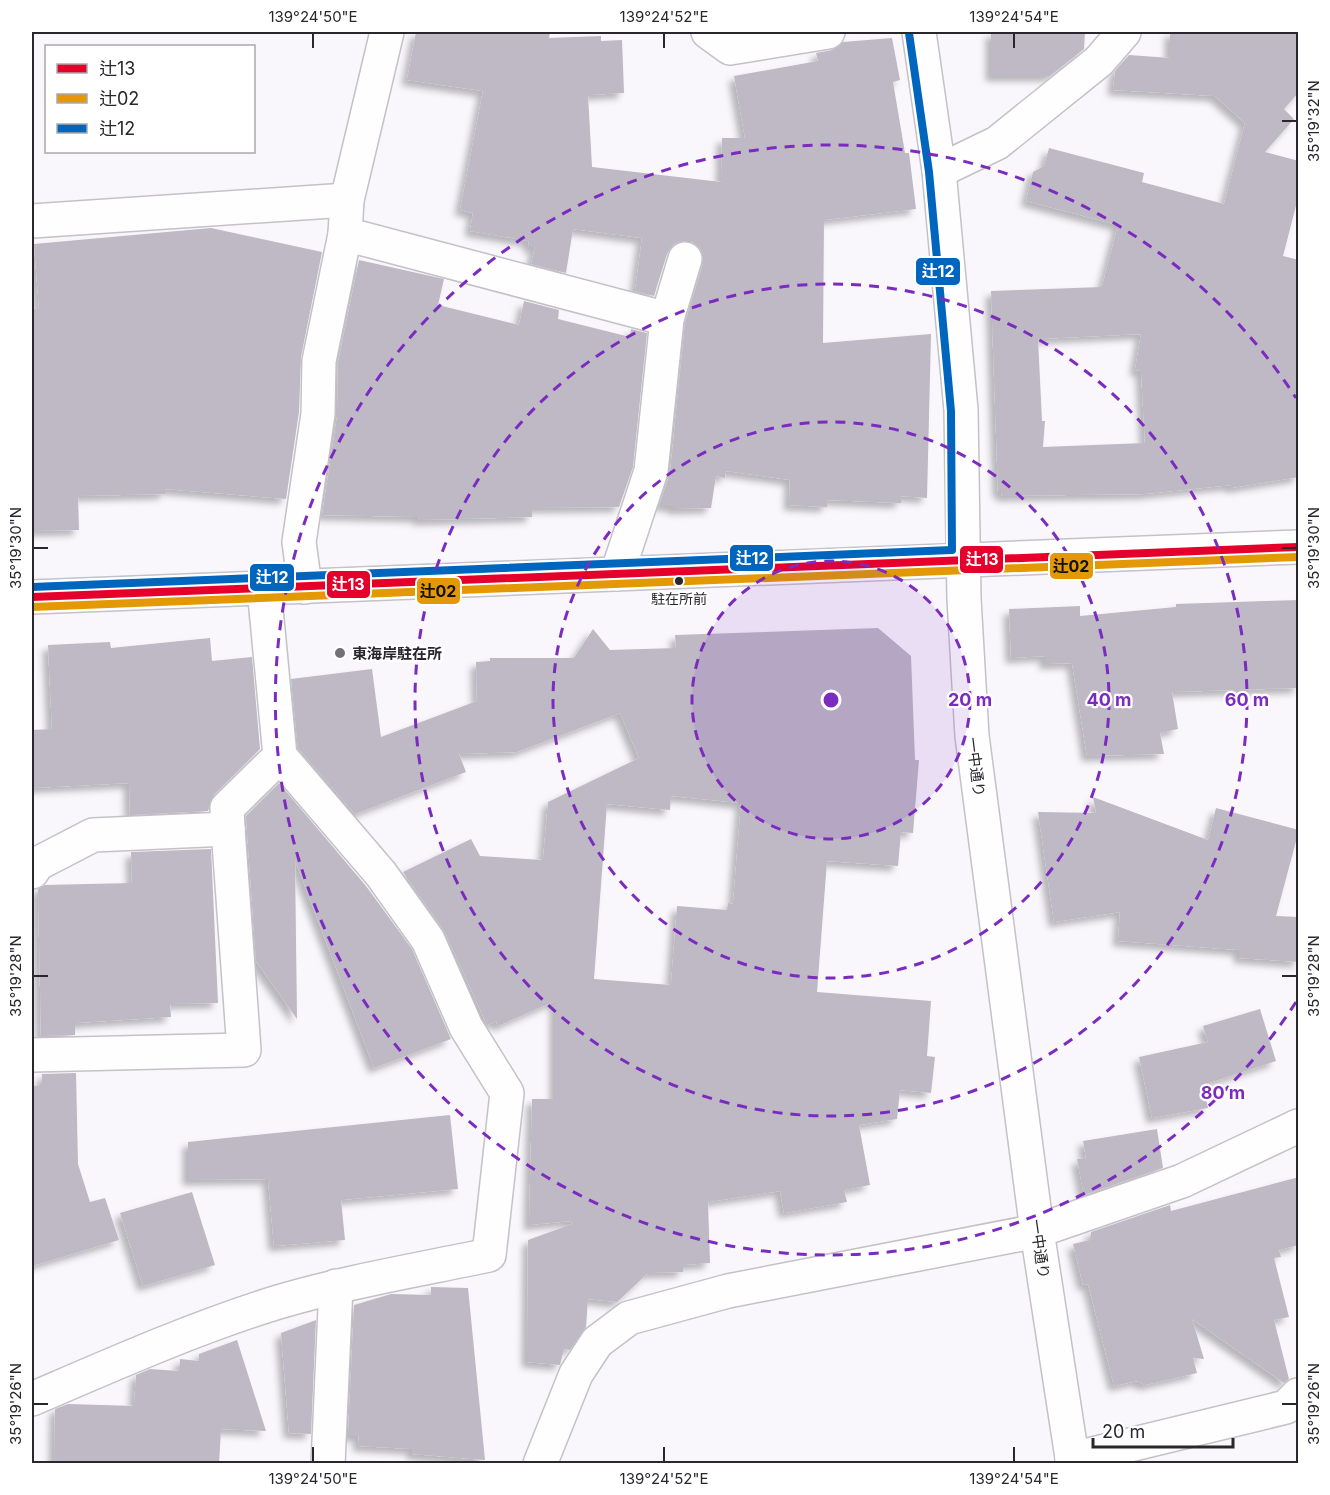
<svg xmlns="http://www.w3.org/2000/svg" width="1330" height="1495" viewBox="0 0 1330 1495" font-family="Inter,'Noto Sans JP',sans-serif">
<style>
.building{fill:#beb9c4;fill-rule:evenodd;filter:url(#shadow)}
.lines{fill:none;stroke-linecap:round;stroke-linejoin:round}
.minor-casing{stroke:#c4c1c7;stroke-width:36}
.minor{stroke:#fefeff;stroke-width:33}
.bus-1-casing{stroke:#fff;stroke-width:12}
.bus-2-casing{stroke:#fff;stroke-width:12}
.bus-3-casing{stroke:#fff;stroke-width:12}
.bus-1{stroke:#e4002b;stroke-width:8}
.bus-2{stroke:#e29905;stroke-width:8}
.bus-3{stroke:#0065bd;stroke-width:8}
.ticks{fill:none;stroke:#2a262e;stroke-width:2}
.ring{fill:none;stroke:#7b2cbf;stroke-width:3;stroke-dasharray:10 8}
.bus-dot{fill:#2a262e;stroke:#fff;stroke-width:2}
.poi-dot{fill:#726f76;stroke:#fff;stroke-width:2}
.labels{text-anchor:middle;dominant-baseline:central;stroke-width:4.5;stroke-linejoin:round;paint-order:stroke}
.bus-label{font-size:14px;fill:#2a262e;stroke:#fff}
.poi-label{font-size:15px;font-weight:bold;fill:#2a262e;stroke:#fff;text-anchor:start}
.street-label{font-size:15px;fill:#2a262e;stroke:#fff}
.centre{fill:#7b2cbf;stroke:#fff;stroke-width:3}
.ring-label{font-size:18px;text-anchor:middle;font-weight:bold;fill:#7b2cbf;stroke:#fff;stroke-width:4.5;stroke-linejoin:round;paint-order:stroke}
.line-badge{stroke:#fff;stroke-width:2}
.badge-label{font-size:16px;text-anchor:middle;font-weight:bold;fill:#fff}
.pale-badge-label{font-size:16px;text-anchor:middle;font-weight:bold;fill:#111}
.neatline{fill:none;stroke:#2a262e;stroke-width:2}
.ticks-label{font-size:15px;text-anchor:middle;fill:#2a262e}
</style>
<defs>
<filter id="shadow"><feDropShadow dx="-5.5" dy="5.5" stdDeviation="3" flood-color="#0004"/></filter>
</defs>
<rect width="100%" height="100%" fill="#f9f7fc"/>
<g class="building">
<path d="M416,32H550L549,38L601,36V41L622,40L624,93L588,95L592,167L721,182L722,138H745L734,76L818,61L816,53L832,50L843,42L892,38L900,80L893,82L905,153H909L916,209L824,220L823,343L931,334L927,498L901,496V503L827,500V507L789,505L790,480L726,471L725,478L716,476L711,508L673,509V506H659L670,473L685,323L703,264V254L699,247L691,241H681L673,245L667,254L654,296L635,291L642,238L573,229L566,273L531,264L535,247H528L529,241L470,231L473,213L460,210L483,91L407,80Z"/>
<path d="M991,32H1085L1084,49L1050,76H991Z"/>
<path d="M1170,32H1299V92L1284,109L1294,119L1265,152L1299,161V194L1283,256L1299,260V477L1231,488V485L1144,494L1002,496L1001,492H998L991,291L1102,287L1118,225L1026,201L1033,172L1044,166L1049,148L1144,173L1142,182L1224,204L1245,123L1215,96L1113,90L1115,71L1129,55L1170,58ZM1141,334L1135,370L1141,371L1145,443L1043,447L1045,421H1042L1038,339Z"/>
<path d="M211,228L322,252L301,357L299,412L286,499L165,489V494L78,496L79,530L32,531V309L39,308L34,244Z"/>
<path d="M359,260L444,279L438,305L519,325L524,301L559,310L558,319L630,337L631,329L647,333L633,467L619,507L532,508V517L418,520L419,517L322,515L337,417L338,363Z"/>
<path d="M1299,600V688L1172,692L1178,729L1160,733L1164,754L1087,756L1072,663L1045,664V656L1011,658L1009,609L1080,606V616L1176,607V604Z"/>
<path d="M878,628L911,656L915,760H919L913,833L901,832L898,866L827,861L817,992L931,1001L927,1056L935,1057L931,1093L900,1090L897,1119L859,1125L870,1185L844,1190L847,1202L784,1213L780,1191L708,1202L710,1263L683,1265V1272L648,1273L617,1302L588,1299L586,1327L570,1350L564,1349L560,1365L527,1362L528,1240L572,1224L571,1221L529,1225L532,1099H555V1001L498,1026L496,1021L487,1025L445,932L403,872L471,839L480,856L543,860L548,802L639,758L620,713L517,752L459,754L466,772L355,814L298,748L291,679L372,669L381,737L477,701L476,662L490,661V658H574L593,629L610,650L676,648L675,635ZM671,796L741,803L733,904L728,903L727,910L677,906L671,985L594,979L607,804L670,810Z"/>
<path d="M210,638L212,661L252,657L260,749L214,795L208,811L130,815L129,783L32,788V730L52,729L48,645L110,642L111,648Z"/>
<path d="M279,783L366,886L412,949L451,1039L374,1068L295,860L297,1019L256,961L246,816Z"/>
<path d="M1093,797L1208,840L1216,808L1299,830L1276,916L1299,917V962L1239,958V950L1118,941L1120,912L1054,922L1038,812L1096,813Z"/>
<path d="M211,849L218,1003L170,1004L171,1017L75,1023V1035L41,1036L38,889L45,885L132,883L131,852Z"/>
<path d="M1260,1009L1276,1061L1203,1085L1208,1108L1152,1118L1139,1057L1208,1042L1203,1026Z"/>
<path d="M76,1073L78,1164L90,1202L105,1198L119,1240L32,1266V1086L42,1085V1074Z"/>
<path d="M450,1115L458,1189L341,1200L345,1240L274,1246L268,1179L188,1180V1142Z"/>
<path d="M1157,1129L1163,1168L1084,1195L1077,1159L1086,1158L1083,1141Z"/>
<path d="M1299,1177V1245L1279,1250L1281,1257L1274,1258L1289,1317L1274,1320L1289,1379L1284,1383L1192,1319L1204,1359L1193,1358L1197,1373L1145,1385L1137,1381L1114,1386L1088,1284L1083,1285L1073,1244L1090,1240L1091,1232L1170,1205L1171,1211Z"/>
<path d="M192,1192L215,1265L143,1286L120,1213Z"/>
<path d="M431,1287L468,1288L485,1460L412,1454V1449L358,1446L359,1436H348L354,1305L391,1294L431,1295Z"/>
<path d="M316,1320L311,1434L289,1433L281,1333Z"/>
<path d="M237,1340L266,1431L221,1429L219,1464H54L55,1409L68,1404L134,1406L136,1375L150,1369L179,1371L180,1359L199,1361V1354Z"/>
</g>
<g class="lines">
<g class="minor-casing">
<g id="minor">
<path d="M708,32L730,48L828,32"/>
<path d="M919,32L939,171L961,410L964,599L972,736L1037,1231L1073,1464"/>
<path d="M939,171L997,143L1099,61L1124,32"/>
<path d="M32,221L347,200"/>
<path d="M345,234L667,319"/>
<path d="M617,574L651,471L667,319L685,259"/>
<path d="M305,587L299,542L318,414L319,361L345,234L347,200L387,32"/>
<path d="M32,597L1298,547"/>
<path d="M32,872L37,864L93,835L228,829L227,808L280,756"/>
<path d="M32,1055L244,1050L228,829"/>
<path d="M32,1399C111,1365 192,1329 275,1303C345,1282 417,1270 489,1255L507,1093L466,1027L428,940L381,874L280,756L264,588"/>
<path d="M1072,1459L1286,1407L1298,1395"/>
<path d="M328,1464L336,1286"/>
<path d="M540,1464L576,1374L597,1342L629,1318L728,1291L1037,1231L1182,1181L1298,1126"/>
</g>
</g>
<use href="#minor" class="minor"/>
<g class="bus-1-casing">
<path id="bus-1" d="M32,597L1298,547"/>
</g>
<g class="bus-2-casing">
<path id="bus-2" d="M32,607L1298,557"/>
</g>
<g class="bus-3-casing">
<path id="bus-3" d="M32,587L952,550L951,411L929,172L909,33"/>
</g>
<use href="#bus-1" class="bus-1"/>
<use href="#bus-2" class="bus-2"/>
<use href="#bus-3" class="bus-3"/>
</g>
<path class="ticks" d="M313,33V48M664,33V48M1014,33V48M1282,121H1297M33,548H48M1282,548H1297M33,976H48M1282,976H1297M33,1404H48M1282,1404H1297M313,1447V1462M664,1447V1462M1014,1447V1462"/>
<circle cx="831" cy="700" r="139" fill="#7b2cbf" fill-opacity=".12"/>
<g class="ring">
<circle cx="831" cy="700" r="139"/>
<circle cx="831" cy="700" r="278"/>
<circle cx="831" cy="700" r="416"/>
<path d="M1296 1002A555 555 0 1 1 1296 398"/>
</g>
<circle class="bus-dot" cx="679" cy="581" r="5"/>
<circle class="poi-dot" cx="340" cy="653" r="6"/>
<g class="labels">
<g class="bus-label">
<text x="679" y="598">駐在所前</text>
</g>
<g class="poi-label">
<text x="352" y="653">東海岸駐在所</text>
</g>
<g class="street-label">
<text transform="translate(976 767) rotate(83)">一中通り</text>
<text transform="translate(1040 1249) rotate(82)">一中通り</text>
</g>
</g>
<circle cx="831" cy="700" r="9" class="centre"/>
<g class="ring-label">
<text x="970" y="706">20 m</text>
<text x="1109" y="706">40 m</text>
<text x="1247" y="706">60 m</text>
<text x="1223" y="1099">80 m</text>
</g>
<g class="line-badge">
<rect x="915" y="257" width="46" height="29" rx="6" fill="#0065bd"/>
<rect x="729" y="544" width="45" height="28" rx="6" fill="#0065bd"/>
<rect x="959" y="545" width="45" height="29" rx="6" fill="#e4002b"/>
<rect x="1049" y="552" width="45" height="28" rx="6" fill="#e29905"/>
<rect x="249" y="563" width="46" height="29" rx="6" fill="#0065bd"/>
<rect x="326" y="570" width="45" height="29" rx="6" fill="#e4002b"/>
<rect x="416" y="577" width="45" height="28" rx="6" fill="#e29905"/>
</g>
<g class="badge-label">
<text x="938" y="277">辻12</text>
<text x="752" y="564">辻12</text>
<text x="982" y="565">辻13</text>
<text x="272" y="583">辻12</text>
<text x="348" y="590">辻13</text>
</g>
<g class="pale-badge-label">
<text x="1071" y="572">辻02</text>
<text x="438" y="597">辻02</text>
</g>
<rect width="1330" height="1495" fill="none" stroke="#ffffff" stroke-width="66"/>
<rect x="45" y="45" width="210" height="108" fill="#ffffff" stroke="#aaa8ab" stroke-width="1.5"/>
<rect x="57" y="64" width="30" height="9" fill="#e4002b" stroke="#aaa8ab" stroke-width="1.5"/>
<text x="99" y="75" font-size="18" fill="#2a262e">辻13</text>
<rect x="57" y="94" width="30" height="9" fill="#e29905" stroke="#aaa8ab" stroke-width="1.5"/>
<text x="99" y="105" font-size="18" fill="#2a262e">辻02</text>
<rect x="57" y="124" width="30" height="9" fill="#0065bd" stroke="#aaa8ab" stroke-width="1.5"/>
<text x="99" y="135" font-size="18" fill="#2a262e">辻12</text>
<path d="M1093 1438v9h140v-9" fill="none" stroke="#2a262e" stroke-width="3"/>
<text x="1102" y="1438" font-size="18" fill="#2a262e" stroke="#ffffff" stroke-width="4.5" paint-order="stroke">20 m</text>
<rect x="33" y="33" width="1264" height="1429" class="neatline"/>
<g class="ticks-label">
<text x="313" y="22">139°24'50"E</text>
<text x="664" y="22">139°24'52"E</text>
<text x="1014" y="22">139°24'54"E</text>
<text transform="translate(1314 121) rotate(-90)" y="5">35°19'32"N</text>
<text transform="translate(16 548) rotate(-90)" y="5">35°19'30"N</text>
<text transform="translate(1314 548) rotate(-90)" y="5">35°19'30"N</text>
<text transform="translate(16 976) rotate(-90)" y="5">35°19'28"N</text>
<text transform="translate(1314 976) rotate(-90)" y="5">35°19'28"N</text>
<text transform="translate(16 1404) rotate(-90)" y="5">35°19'26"N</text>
<text transform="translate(1314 1404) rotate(-90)" y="5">35°19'26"N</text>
<text x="313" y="1484">139°24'50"E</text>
<text x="664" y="1484">139°24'52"E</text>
<text x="1014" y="1484">139°24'54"E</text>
</g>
</svg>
